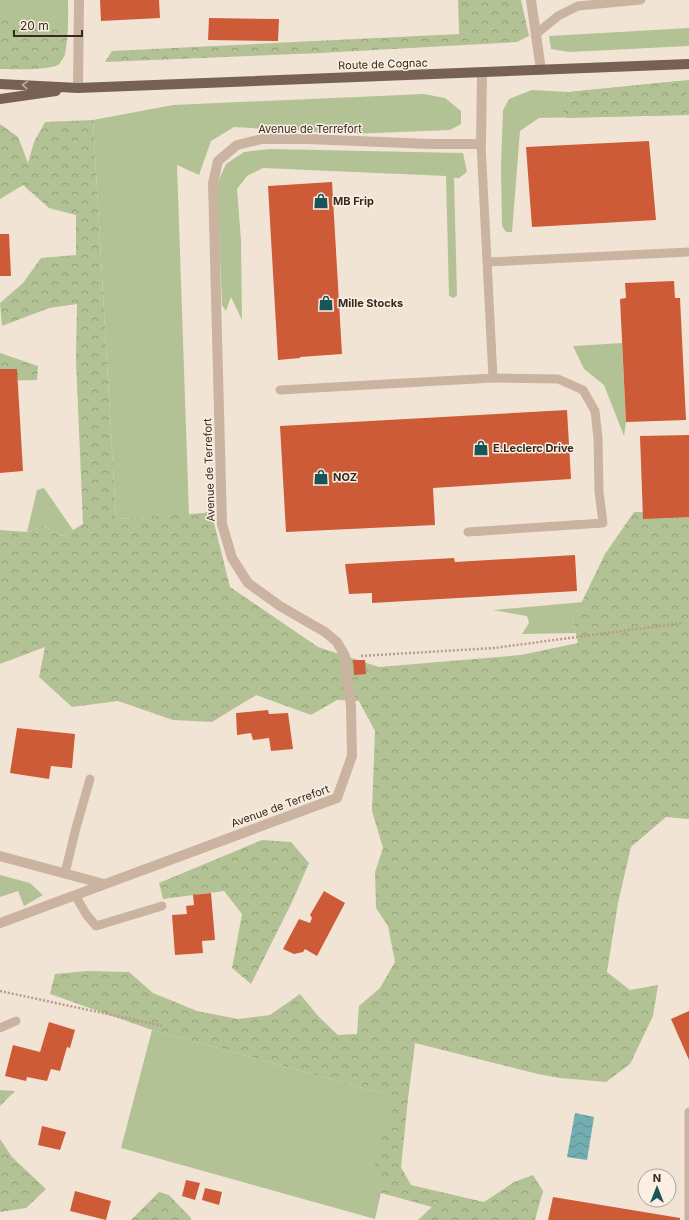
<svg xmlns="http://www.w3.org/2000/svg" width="689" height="1220" viewBox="0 0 689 1220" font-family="Inter,sans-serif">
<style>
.green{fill:#b3c295}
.forest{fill:url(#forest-crowns)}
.water{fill:url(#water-waves)}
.building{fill:#ce5b37}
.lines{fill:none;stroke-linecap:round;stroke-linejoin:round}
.path{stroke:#b69d8b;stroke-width:2.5;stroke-dasharray:2 2;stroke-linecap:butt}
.lane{stroke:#cab4a1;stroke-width:9}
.street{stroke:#cab4a1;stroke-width:10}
.primary{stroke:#776054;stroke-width:10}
.oneway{stroke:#bfafa2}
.labels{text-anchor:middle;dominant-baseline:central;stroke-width:3;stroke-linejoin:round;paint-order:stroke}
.street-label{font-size:11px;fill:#342924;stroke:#faefe1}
.poi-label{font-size:11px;font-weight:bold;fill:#342924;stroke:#faefe1;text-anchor:start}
</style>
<defs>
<pattern id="forest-crowns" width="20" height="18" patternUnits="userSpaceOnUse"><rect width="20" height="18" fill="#b3c295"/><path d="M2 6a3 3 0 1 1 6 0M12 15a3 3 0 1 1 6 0" fill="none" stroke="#929e79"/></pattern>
<pattern id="water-waves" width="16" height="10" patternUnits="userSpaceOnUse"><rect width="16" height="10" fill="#72aeb1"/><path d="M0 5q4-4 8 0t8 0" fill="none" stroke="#5e8e90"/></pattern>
</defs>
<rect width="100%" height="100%" fill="#f2e4d5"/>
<g class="green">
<path d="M0,0H68C68,15 70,54 59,64C50,71 12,69 0,69Z"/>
<path d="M689,28V46L569,52L551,49L549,36Z"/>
<path d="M689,80V115L539,118L520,131L512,232H506L502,226L501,166L503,110L509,99L532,90L569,92Z"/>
<path d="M424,94L445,98L461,111V124L450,130L351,134L234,127L211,141L199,175L177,165L189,515L116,519L93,120L173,105Z"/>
<path d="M270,149L463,153L467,172L459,178H454L457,295L454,298L449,296L446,176L263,168L247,176L237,189L241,240L242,320L231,297L226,311L222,305L217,184L226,164L244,152Z"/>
<path d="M622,343L626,422L624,436L604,385L584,369L573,346Z"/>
<path d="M44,488L73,530L63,536L43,526L27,532L37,490Z"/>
<path d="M583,602L573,620L576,633L522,634L529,623L527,616L493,610Z"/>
<path d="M0,875L30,883L43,895L24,906L18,891L0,897Z"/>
<path d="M152,1030L385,1094L403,1097L375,1219L121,1148Z"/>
</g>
<g class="forest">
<path d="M458,0H521L529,36L517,42L320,53L105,62L112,51L459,34Z"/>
<path d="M0,20H33L60,24L67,35L65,55L58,65L44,68L0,69Z"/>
<path d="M679,81C689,94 689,99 686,115L566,118L561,105L569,92Z"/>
<path d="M93,120L116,519L204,513L211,511L230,587L318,647L379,667L521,655L578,643L573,620L605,554L634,512L689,513V819L666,817L631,847L618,903L607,972L630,990L658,985L653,1016L630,1064L606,1082L560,1078L538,1074L415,1043L408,1099L401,1167L411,1185L484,1202L514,1182L533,1175L543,1191L535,1220H418L432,1207L381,1193L374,1159L395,1105L385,1094L152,1030L50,994L55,974L87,971L129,972L153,993L197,1011L238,1019L270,1015L300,994L319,1017L338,1035L357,1034L359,1006L380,988L395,962L388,926L376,908L375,872L383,848L372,811L375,731L359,701L337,700L311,715L256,695L212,722L173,720L118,701L72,707L39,677L45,647L0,664V530L27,532L43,526L63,536L83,524L76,360L77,304L49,308L2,326L0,303L23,283L41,258L76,255V215L49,208L23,185L0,199V124L18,137L28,163L34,142L45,122Z"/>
<path d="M0,353L38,366L37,380L0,381Z"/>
<path d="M262,840L291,842L309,863L292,902L251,984L232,968L242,914L224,891L163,899L159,883Z"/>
<path d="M0,1090L15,1091L0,1106Z"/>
<path d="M0,1139L12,1157L46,1189L26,1208L0,1212Z"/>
<path d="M159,1192L169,1195L191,1218V1220H131Z"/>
</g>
<path class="water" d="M575,1113L594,1117L587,1160L567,1157Z"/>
<g class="building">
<path d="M100,0H159L160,18L101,21Z"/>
<path d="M209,18L279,19L278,41L208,40Z"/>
<path d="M649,141L656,220L532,227L526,147Z"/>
<path d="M332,182L342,354L300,357V358L278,360L268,186Z"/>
<path d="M0,234H9L11,276H0Z"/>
<path d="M674,281L675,298H680L686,420L626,422L620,299L626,298L625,283Z"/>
<path d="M0,369H17L23,471L0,473Z"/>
<path d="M567,410L571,479L433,488L435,525L286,532L280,426Z"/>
<path d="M689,435V517L643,519L640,436Z"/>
<path d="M575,555L577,591L372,603V593L349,594L345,564L454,558L455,562Z"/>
<path d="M353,660H365L366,674L354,675Z"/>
<path d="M268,710L269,714L288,713L293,749L271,751L269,738L253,740L251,733L237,735L236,713Z"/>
<path d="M17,728L75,734L72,768L51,766L49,779L10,773Z"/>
<path d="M324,891L345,903L317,956L305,949L303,952L294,954L283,949L299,919L310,923L312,918L310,915Z"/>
<path d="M211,893L215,940L202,941L203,953L175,955L172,915L187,914L186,906L194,905L193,895Z"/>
<path d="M689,1011V1060L671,1019Z"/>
<path d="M49,1022L75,1030L70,1048L67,1047L60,1071L51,1069L47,1081L27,1077L26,1081L5,1076L13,1045L40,1052Z"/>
<path d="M42,1126L66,1132L60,1150L38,1145Z"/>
<path d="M186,1180L200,1183L195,1200L182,1196Z"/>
<path d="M205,1188L222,1192L219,1205L202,1200Z"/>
<path d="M75,1191L111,1201L106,1220L70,1211Z"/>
<path d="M553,1197L680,1218V1220H548Z"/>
</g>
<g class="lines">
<g class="path">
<path d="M361,656L494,648L683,623"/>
<path d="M0,991L163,1026"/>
</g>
<g class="lane">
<path d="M536,34L558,16L578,6L641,0"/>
<path d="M488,262L689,252"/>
<path d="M280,390L493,378L481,144"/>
<path d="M468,532L603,523L599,492L598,438L595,411L583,390L558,379L493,378"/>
<path d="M65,873L76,828L90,779"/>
<path d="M75,895L86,914L96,926L162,906"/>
<path d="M0,1028L16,1021"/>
<path d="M689,1220V1112"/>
</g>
<g class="street">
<path d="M531,0L541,70"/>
<path d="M78,88L79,0"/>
<path d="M0,856L104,884"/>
<path d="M0,923L337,798L352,756L351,707L345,656L337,642L325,632L280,606L248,583L232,558L222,524L213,183L218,161L237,145L262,139H307L431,144H481L482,72"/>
</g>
<g class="primary">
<path d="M0,84L78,88L689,64"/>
<path d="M0,99L56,91"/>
</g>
</g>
<defs><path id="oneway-chevron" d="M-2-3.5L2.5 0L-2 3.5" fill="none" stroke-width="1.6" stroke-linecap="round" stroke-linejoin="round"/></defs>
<use class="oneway" href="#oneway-chevron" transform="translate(25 85) rotate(-177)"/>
<defs>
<g id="shop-bare" transform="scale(1.2)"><path d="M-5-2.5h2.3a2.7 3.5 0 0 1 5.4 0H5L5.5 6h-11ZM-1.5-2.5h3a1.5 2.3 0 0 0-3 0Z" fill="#185458" stroke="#faefe1" stroke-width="2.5" paint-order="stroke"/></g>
</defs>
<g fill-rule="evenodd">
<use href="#shop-bare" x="321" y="201"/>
<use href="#shop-bare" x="326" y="303"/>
<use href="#shop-bare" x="481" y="448"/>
<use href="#shop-bare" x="321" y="477"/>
</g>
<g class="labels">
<g class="street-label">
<text transform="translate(383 64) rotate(-2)">Route de Cognac</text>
<text x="310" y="129">Avenue de Terrefort</text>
<text transform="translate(209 470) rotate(-92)">Avenue de Terrefort</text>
<text transform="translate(280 806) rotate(-20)">Avenue de Terrefort</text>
</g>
<g class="poi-label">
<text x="333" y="201">MB Frip</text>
<text x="338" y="303">Mille Stocks</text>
<text x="493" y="448">E.Leclerc Drive</text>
<text x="333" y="477">NOZ</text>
</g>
</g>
<g transform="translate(657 1188)"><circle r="19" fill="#faefe1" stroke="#aba095"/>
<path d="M0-3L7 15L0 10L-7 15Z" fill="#185458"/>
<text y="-6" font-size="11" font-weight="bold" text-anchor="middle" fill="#342924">N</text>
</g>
<path d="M14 30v6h68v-6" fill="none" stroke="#342924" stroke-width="2"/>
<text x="20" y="30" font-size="12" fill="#342924" stroke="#faefe1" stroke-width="3" paint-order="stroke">20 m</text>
</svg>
